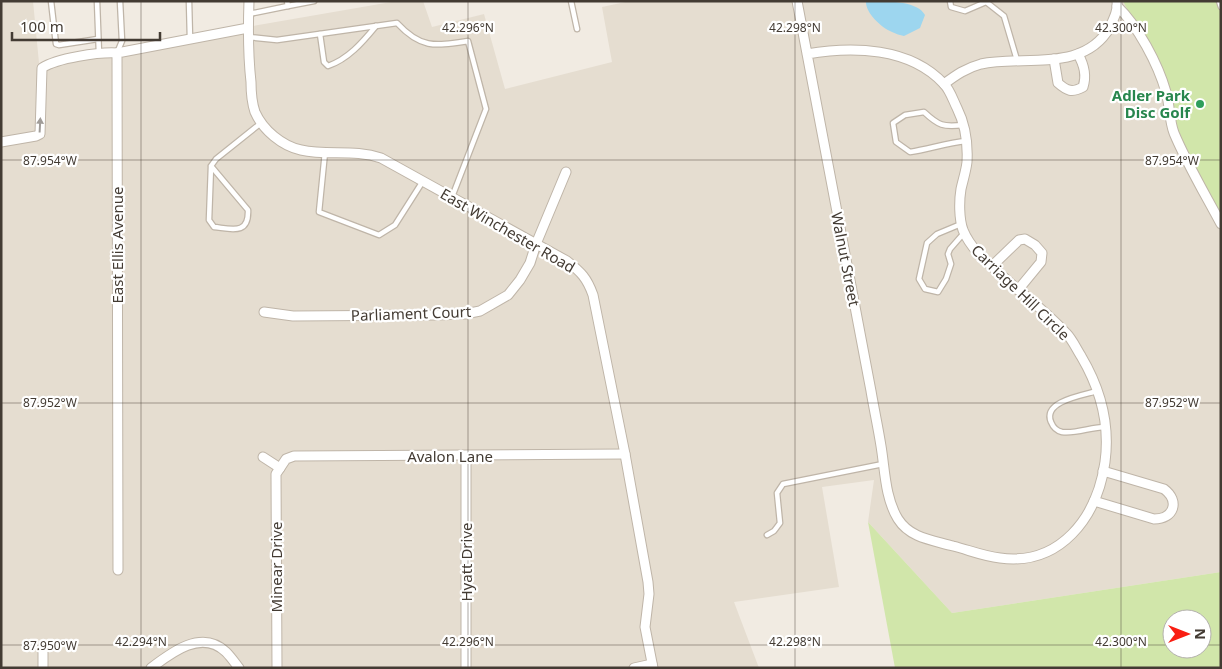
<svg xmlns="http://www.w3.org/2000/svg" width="1222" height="669" viewBox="0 0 1222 669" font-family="'Noto Sans',sans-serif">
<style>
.residential{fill:#e5ddd0}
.green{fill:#d1e6aa;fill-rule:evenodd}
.water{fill:#9dd6ef}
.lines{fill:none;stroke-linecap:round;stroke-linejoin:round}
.lane-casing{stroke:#bfb5a8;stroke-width:7}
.street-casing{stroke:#bfb5a8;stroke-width:11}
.lane{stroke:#fff;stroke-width:4.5}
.street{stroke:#fff;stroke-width:9}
.oneway{fill:#a19d99}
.ticks{fill:none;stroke:#433b33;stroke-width:1;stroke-opacity:0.45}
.leisure-dot{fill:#2e9e5b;stroke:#fff;stroke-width:2}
.labels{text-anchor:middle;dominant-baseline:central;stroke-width:4.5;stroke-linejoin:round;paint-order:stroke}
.leisure-label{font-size:15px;font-weight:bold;fill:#27864d;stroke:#fff;text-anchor:end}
.street-label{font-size:15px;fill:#433b33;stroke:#fff}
.ticks-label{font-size:12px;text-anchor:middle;fill:#433b33;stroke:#fff;stroke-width:4.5;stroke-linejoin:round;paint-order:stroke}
</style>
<rect width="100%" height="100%" fill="#f1ebe2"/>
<path class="residential" d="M1,1H33L39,63L397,1H423L432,27L484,14L505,89L612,62L602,7L630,1H1124L1221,222V572L952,613L868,522L874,480L822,487L839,587L734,602L759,668H1Z"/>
<g class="green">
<path d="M1123,1H1221V222L1175,131L1170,93Z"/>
<path d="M868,522L952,613L1221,572V668H895ZM1172,619H1202V649H1172Z"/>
</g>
<path class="water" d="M866,1C884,1 917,0 925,15L920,28L904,36C900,35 896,34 892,32C882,28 865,13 866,1Z"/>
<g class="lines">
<g class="lane-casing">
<g id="lane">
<path d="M51,1L56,44L59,45L98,39"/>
<path d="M97,1L99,54"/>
<path d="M189,1L190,39"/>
<path d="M571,1L577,29"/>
<path d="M950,1L951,7L965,11L986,2"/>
<path d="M985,1L1004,16L1017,60"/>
<path d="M1219,1L1221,7"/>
<path d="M288,6L314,1"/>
<path d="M249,14L288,6L287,1"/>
<path d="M320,34L324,62L328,66C348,59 362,43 376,26"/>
<path d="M248,37L277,40L397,23C421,49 435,46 468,41L486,109L452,197"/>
<path d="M117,53L122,41L120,1"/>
<path d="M963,125C943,127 939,126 924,112L905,115L893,123L896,142L910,152C929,149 947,143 966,141"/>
<path d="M325,152L319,212L379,235L395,225L423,181"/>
<path d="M211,166L248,210C249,235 232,229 214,227L209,220L211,166L216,159L261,123"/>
<path d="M961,224L937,234L927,243L919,279L925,289L938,292L946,279L951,264L948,254L950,249L964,233"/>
<path d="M1097,391C1084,395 1042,401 1051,422C1053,427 1057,431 1062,432C1076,434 1091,427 1105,427"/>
<path d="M767,535L774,531L780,523L777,493L783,484L883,464"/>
</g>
</g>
<g class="street-casing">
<g id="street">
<path d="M249,1C248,28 248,55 251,82C251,92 252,103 255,112C263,130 282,146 301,150C328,156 354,149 381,158L567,261C581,272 587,278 593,295L625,454L648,582L649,594L645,627L653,668"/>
<path d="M797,1C821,131 846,261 871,391C874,409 878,427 881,446C885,470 885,498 898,519C910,538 932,540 953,546C969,550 983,556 1000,558C1060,566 1097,518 1105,462C1110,425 1100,388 1081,356C1076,348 1072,339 1066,333C1048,314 1028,298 1009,282C992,266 972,252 963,230C959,219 959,201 961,189C963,180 966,171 967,162C968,144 965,124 957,108C953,100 950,90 944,84C910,47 852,46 807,54"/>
<path d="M1117,6C1138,26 1158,64 1166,92C1170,105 1169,120 1174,133C1187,164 1205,194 1221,224"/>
<path d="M1054,59L1058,83C1067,91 1072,93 1083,87C1087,75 1084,65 1078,54"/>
<path d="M944,84C956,75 966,68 981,64C1024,55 1084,73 1110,27C1114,18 1118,11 1117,1"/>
<path d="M1,142L36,136L40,134L42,68C57,58 99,52 117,53"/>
<path d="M992,266L1019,240L1025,239L1035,245L1042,253L1041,262L1018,290"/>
<path d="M264,312L293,316L436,315L465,314L480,311L508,295L520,280L530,263L536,244L566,172"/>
<path d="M466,456V668"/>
<path d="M263,457L280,468"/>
<path d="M1094,501L1154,519C1174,519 1180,501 1164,489L1103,471"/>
<path d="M118,570L117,53L248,28"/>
<path d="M43,650V668"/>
<path d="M151,668C172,652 202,629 226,652C231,657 235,663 239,668"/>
<path d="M277,668L276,474L286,459L294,456L625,454"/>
<path d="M634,668L652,664"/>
</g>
</g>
<use href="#lane" class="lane"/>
<use href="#street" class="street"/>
</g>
<defs><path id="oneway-solid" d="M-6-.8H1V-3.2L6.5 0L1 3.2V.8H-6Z" transform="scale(1.25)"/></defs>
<use class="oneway" href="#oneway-solid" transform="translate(40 125) rotate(-87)"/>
<path class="ticks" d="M141,1V668M468,1V668M795,1V668M1121,1V668M1,160H1221M1,403H1221M1,645H1172M1202,645H1221"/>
<circle class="leisure-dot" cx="1200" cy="104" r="5"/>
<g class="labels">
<g class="leisure-label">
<text x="1190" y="95">Adler Park<tspan x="1190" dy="17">Disc Golf</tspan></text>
</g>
<g class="street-label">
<text transform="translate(508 230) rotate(30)">East Winchester Road</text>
<text transform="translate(117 245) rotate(-90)">East Ellis Avenue</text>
<text transform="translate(846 259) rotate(79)">Walnut Street</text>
<text transform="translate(1021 292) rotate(44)">Carriage Hill Circle</text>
<text transform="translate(411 313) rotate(-2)">Parliament Court</text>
<text x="450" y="456">Avalon Lane</text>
<text transform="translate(466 562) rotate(-90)">Hyatt Drive</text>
<text transform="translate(276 567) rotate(-90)">Minear Drive</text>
</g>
</g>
<g class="ticks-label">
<text x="468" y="32">42.296°N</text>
<text x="795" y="32">42.298°N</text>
<text x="1121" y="32">42.300°N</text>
<text x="1172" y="165">87.954°W</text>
<text x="50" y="165">87.954°W</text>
<text x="1172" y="407">87.952°W</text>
<text x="50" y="407">87.952°W</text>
<text x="141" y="646">42.294°N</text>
<text x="468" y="646">42.296°N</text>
<text x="795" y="646">42.298°N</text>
<text x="1121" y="646">42.300°N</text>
<text x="50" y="650">87.950°W</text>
</g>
<rect width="1222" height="669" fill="none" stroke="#433b33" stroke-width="5"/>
<g transform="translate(1187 634) rotate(90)"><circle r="24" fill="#ffffff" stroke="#b4b1ad"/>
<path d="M0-4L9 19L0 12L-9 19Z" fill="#f91e12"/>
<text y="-8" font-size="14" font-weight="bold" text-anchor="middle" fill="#433b33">N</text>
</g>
<path d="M12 32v8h148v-8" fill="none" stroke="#433b33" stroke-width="2.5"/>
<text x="20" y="32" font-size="15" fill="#433b33" stroke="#ffffff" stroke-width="4" paint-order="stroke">100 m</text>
</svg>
